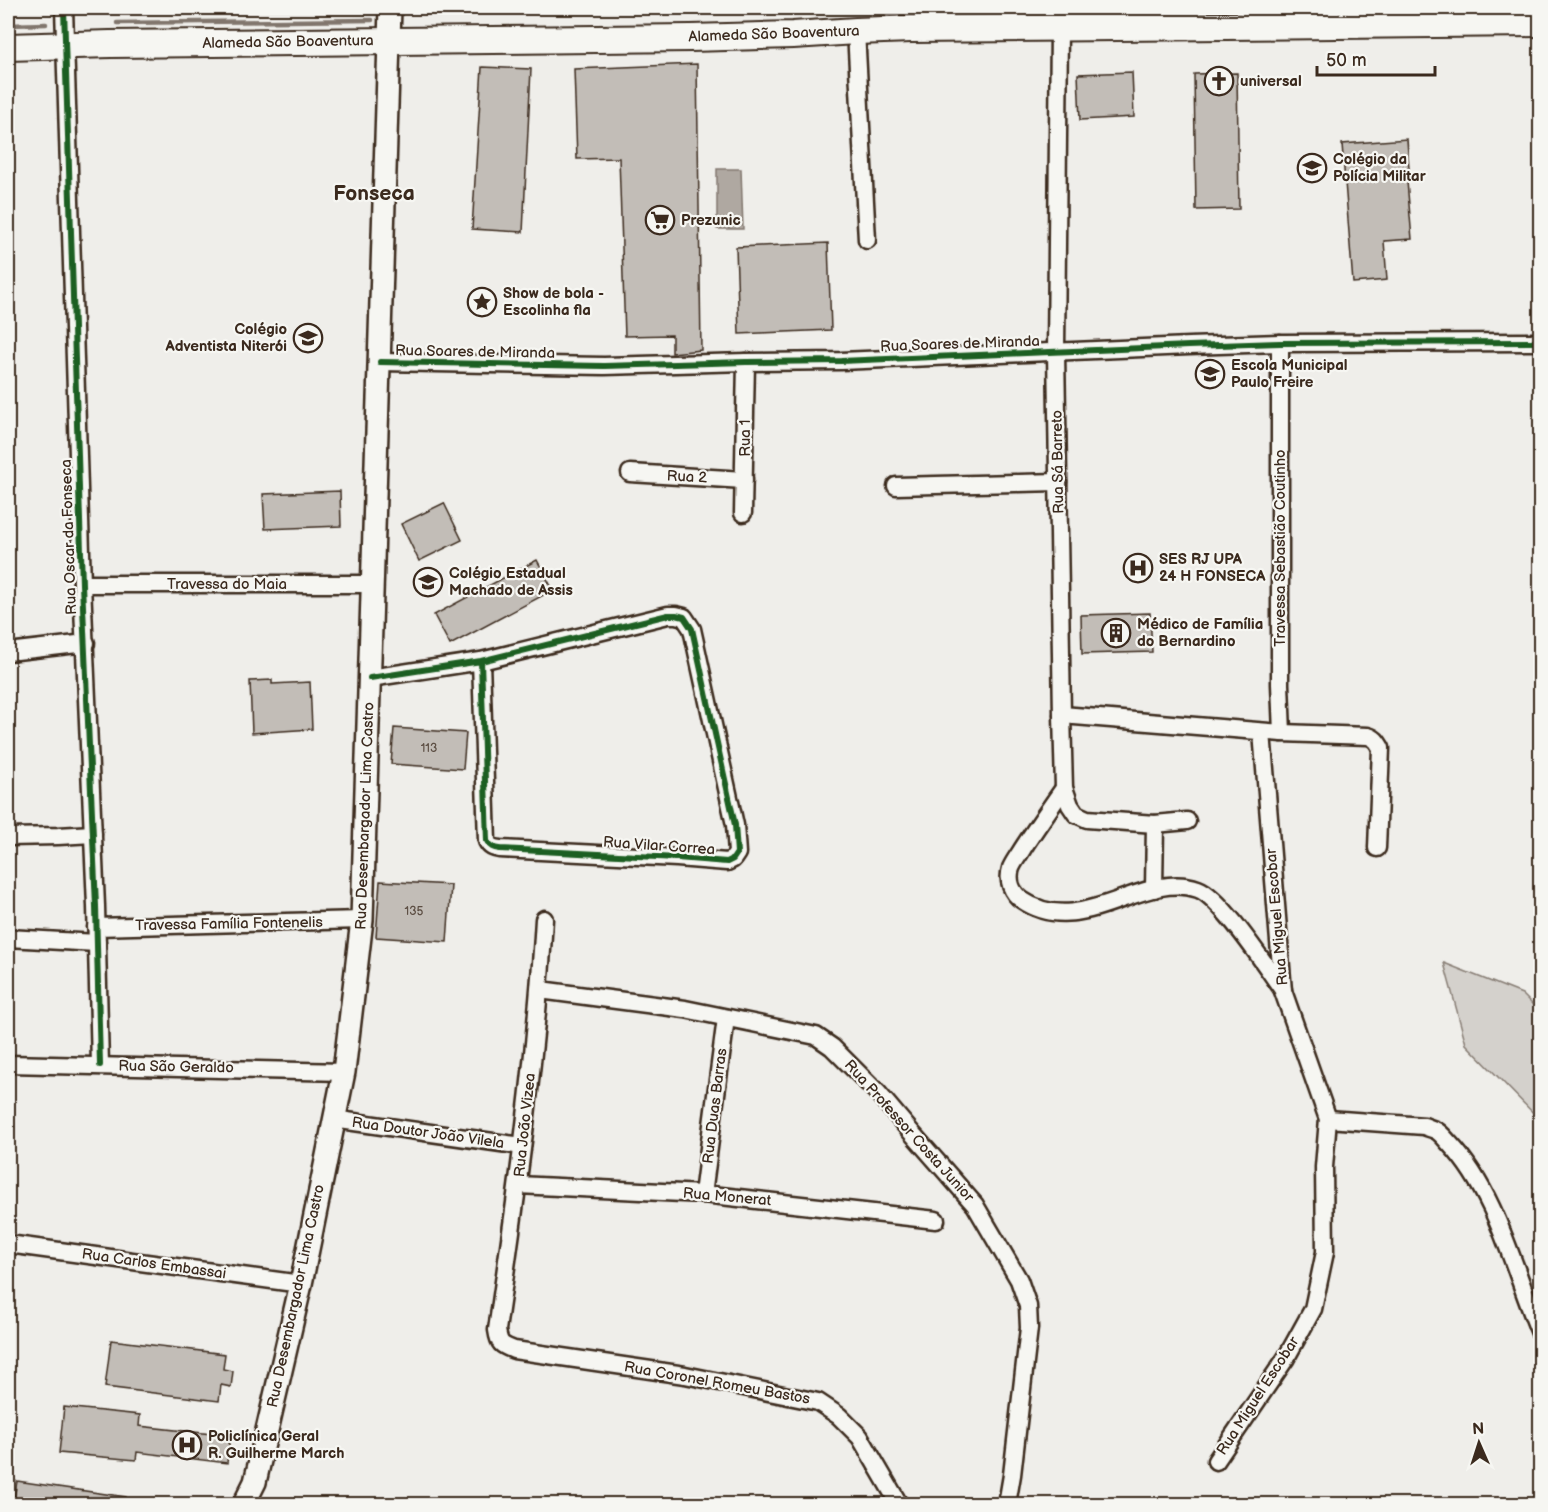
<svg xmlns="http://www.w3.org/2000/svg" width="1548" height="1512" viewBox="0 0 1548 1512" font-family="'Balsamiq Sans',sans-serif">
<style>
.green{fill:#d4d1cc;stroke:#887e75;stroke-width:1.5}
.water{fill:#afa8a1;stroke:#81766d;stroke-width:1.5}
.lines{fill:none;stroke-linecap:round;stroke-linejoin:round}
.stream{stroke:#81766d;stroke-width:4.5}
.building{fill:#c2bdb7;stroke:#3b2a1e;stroke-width:1.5}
.minor-casing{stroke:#3b2a1e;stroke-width:21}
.major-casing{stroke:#3b2a1e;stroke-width:26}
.highway-casing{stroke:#3b2a1e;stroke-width:30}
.minor{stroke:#f6f6f2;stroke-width:16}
.major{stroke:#f6f6f2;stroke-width:21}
.highway{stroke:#f6f6f2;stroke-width:26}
.cycleway-casing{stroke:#f6f6f2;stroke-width:10}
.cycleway{stroke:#1b5e20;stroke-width:6}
.labels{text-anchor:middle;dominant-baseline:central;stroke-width:4.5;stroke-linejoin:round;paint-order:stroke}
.number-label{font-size:12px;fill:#5d4f44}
.street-label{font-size:15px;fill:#3b2a1e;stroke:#f6f6f2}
.poi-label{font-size:15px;font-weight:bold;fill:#3b2a1e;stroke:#f6f6f2;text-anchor:start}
.district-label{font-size:21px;font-weight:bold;fill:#3b2a1e;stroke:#f6f6f2}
</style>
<rect width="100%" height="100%" fill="#efeeea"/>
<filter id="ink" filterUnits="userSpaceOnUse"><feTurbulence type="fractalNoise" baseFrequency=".0167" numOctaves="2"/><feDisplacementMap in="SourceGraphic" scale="12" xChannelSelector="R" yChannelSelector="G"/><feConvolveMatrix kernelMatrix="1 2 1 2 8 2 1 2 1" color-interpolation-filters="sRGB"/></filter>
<g filter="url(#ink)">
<path class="green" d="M1444,963L1522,994L1540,1012V1120L1466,1044Z"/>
<path class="water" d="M717,169H741L743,229H717Z"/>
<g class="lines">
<g class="stream">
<path d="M1209,8H1219"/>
<path d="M117,23L372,20"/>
<path d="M8,25L46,24"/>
</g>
</g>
<g class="building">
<path d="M697,64L701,350L672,353V335L625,336L619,158L577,159L574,69Z"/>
<path d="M482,67L531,69L523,232L472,229Z"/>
<path d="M1132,72L1134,117L1080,120L1078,74Z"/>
<path d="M1237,73L1239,209L1196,210L1194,74Z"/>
<path d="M1407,139L1409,169L1406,170L1412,239L1384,241L1387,280L1353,283L1342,144Z"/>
<path d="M828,243L831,330L739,334L736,247Z"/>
<path d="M340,491L341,526L265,529L263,494Z"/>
<path d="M444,503L462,540L419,561L401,524Z"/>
<path d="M537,560L553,590L450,645L434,615Z"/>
<path d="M1150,613L1152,652L1082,654L1081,615Z"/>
<path d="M272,680V684L310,682L312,729L252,733L250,681Z"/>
<path d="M394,728L466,733L463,769L391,764Z"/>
<path d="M380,881L451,885L447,942L376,937Z"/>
<path d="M111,1340L225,1354L223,1369L233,1371L231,1387L221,1385L219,1401L105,1387Z"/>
<path d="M64,1407L140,1415L139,1426L230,1436L227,1463L137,1452L136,1460L59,1453Z"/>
<path d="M17,1481L126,1497V1504H13Z"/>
</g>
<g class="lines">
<g class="minor-casing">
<g id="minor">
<path d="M64,8L82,584L96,906L100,1065"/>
<path d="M1059,28L1056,352L1062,715L1064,788L1070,805L1076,814L1087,819L1155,824L1187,821"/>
<path d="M856,31L867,240"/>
<path d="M380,362L604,366L746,362L841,361L1189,346L1280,343L1540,342"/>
<path d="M630,473L744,480"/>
<path d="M896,486L1058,482"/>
<path d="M743,513L746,362"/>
<path d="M82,584H372"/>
<path d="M8,652L86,643"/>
<path d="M370,678L481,661L668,615H676L684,617L692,629L735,825L737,853L733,859L727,862L677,858L500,849C493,848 490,847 487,841L481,661"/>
<path d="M1062,715L1282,733L1280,684V343"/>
<path d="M1282,733L1368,736C1375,738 1377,741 1381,748L1377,848"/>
<path d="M1064,788C1050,808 1036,828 1023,848C1019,855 1014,861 1011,868C1007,881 1012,893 1022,900C1082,941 1143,869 1198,889C1221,897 1267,968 1283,990"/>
<path d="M8,837L58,836L93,834"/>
<path d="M1154,889L1155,824"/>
<path d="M544,919C536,1057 517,1193 497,1330C499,1344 501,1345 514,1350L685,1375L818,1402L839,1416L860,1437L899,1504"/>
<path d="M96,927L362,920"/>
<path d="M8,938L97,943"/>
<path d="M540,990L685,1009L816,1036L832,1047L878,1093L911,1132L975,1205L1019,1280L1028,1306L1029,1328L1012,1475L1007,1504"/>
<path d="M8,1064L344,1072"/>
<path d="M333,1119L522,1146"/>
<path d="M1328,1119L1424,1126C1428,1128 1434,1129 1437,1131C1442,1134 1446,1140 1450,1144C1497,1194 1514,1271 1540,1333"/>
<path d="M518,1185L703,1194L936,1220"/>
<path d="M703,1194L726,1018"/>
<path d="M8,1244L301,1284"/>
<path d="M1216,1461L1286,1358L1313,1309L1325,1252L1324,1167L1328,1119L1283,991L1262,732"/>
</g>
</g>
<g class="major-casing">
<path id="major" d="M244,1504L255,1482L301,1284L344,1072L362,920L390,8"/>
</g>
<g class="highway-casing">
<path id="highway" d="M8,47L110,44L691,38L793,35L856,31L911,29L1540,23"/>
</g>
<use href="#minor" class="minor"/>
<use href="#major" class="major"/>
<use href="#highway" class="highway"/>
<g class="cycleway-casing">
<g id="cycleway">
<path d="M64,8L82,584L96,906L100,1065"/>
<path d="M380,362L604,366L746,362L841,361L1189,346L1280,343L1540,342"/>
<path d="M370,678L481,661L668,615H676L684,617L692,629L735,825L737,853L733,859L727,862L677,858L500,849C493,848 490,847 487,841L481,661"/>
</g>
</g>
<use href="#cycleway" class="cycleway"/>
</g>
</g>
<defs>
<g id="church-ring" transform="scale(1.5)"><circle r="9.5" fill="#f6f6f2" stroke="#3b2a1e" stroke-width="1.5"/><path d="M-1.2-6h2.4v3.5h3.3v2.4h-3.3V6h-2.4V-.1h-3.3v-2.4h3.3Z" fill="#3b2a1e"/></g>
<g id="school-ring" transform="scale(1.5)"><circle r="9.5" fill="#f6f6f2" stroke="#3b2a1e" stroke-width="1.5"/><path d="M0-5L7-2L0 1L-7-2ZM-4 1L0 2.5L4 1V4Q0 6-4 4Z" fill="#3b2a1e"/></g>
<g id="supermarket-ring" transform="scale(1.5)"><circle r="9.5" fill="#f6f6f2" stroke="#3b2a1e" stroke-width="1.5"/><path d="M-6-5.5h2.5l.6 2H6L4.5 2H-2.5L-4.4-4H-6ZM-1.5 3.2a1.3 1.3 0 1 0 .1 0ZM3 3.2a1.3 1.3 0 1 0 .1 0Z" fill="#3b2a1e"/></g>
<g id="sight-ring" transform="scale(1.5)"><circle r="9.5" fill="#f6f6f2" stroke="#3b2a1e" stroke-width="1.5"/><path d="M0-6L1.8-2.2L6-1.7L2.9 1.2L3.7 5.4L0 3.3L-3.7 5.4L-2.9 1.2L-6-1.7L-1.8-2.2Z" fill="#3b2a1e"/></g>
<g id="hospital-ring" transform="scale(1.5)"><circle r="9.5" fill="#f6f6f2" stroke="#3b2a1e" stroke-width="1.5"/><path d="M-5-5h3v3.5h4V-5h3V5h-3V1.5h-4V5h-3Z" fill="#3b2a1e"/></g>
<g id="building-ring" transform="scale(1.5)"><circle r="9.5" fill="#f6f6f2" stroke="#3b2a1e" stroke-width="1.5"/><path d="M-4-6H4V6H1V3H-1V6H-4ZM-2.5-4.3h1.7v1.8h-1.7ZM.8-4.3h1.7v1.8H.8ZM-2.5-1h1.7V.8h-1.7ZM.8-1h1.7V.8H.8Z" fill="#3b2a1e"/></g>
</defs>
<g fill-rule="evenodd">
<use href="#church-ring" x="1219" y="81"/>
<use href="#school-ring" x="1312" y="168"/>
<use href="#supermarket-ring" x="660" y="220"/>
<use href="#sight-ring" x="482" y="302"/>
<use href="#school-ring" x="308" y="338"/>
<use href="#school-ring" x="1210" y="374"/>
<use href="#hospital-ring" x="1138" y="568"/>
<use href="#school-ring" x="428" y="582"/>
<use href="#building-ring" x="1116" y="633"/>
<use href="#hospital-ring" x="187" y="1445"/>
</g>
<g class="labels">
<g class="number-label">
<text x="429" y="748">113</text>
<text x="414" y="911">135</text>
</g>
<g class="street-label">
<text transform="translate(774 34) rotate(-2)">Alameda São Boaventura</text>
<text transform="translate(288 42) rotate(-1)">Alameda São Boaventura</text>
<text transform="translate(960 344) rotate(-2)">Rua Soares de Miranda</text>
<text transform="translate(475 352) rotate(1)">Rua Soares de Miranda</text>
<text transform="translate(745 438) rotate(-90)">Rua 1</text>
<text transform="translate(1058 462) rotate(-91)">Rua Sá Barreto</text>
<text transform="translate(687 477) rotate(3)">Rua 2</text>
<text transform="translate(69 537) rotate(-92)">Rua Oscar da Fonseca</text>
<text transform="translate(1280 548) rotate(-90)">Travessa Sebastião Coutinho</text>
<text x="227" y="584">Travessa do Maia</text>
<text transform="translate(365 816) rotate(-88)">Rua Desembargador Lima Castro</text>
<text transform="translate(659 846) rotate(4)">Rua Vilar Correa</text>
<text transform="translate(1277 917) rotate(-95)">Rua Miguel Escobar</text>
<text transform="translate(229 924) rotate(-1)">Travessa Família Fontenelis</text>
<text transform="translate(176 1067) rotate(1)">Rua São Geraldo</text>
<text transform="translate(715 1106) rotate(-83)">Rua Duas Barras</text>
<text transform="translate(525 1125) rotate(-84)">Rua João Vizea</text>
<text transform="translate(909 1131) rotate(48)">Rua Professor Costa Junior</text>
<text transform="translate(428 1133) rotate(8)">Rua Doutor João Vilela</text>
<text transform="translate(727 1197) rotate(5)">Rua Monerat</text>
<text transform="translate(154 1264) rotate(8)">Rua Carlos Embassai</text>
<text transform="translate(296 1296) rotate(-78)">Rua Desembargador Lima Castro</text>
<text transform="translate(717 1383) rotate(10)">Rua Coronel Romeu Bastos</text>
<text transform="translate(1258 1396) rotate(-57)">Rua Miguel Escobar</text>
</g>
<g class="poi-label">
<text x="1240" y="81">universal</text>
<text x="1333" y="159">Colégio da<tspan x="1333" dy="17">Polícia Militar</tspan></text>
<text x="681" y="220">Prezunic</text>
<text x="503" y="293">Show de bola -<tspan x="503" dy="17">Escolinha fla</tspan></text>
<text x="287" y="329" text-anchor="end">Colégio<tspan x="287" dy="17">Adventista Niterói</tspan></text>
<text x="1231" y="365">Escola Municipal<tspan x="1231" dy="17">Paulo Freire</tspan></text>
<text x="1159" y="559">SES RJ UPA<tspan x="1159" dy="17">24 H FONSECA</tspan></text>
<text x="449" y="573">Colégio Estadual<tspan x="449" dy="17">Machado de Assis</tspan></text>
<text x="1137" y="624">Médico de Família<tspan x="1137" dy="17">do Bernardino</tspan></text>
<text x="208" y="1436">Policlínica Geral<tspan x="208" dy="17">R. Guilherme March</tspan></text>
</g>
<g class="district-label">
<text x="374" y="193">Fonseca</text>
</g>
</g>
<rect width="1548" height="1512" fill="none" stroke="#f6f6f2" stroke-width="30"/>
<rect x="15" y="15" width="1518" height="1482" fill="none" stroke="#3b2a1e" stroke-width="2" filter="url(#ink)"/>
<g transform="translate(1479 1443) rotate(357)" stroke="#f6f6f2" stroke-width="4.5" paint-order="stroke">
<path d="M0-4.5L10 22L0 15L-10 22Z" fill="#3b2a1e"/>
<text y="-9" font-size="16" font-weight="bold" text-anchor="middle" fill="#3b2a1e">N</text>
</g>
<path d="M1317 66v9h118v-9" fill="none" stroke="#3b2a1e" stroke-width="3"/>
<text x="1326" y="66" font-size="18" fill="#3b2a1e" stroke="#f6f6f2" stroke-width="4.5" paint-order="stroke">50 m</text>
</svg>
